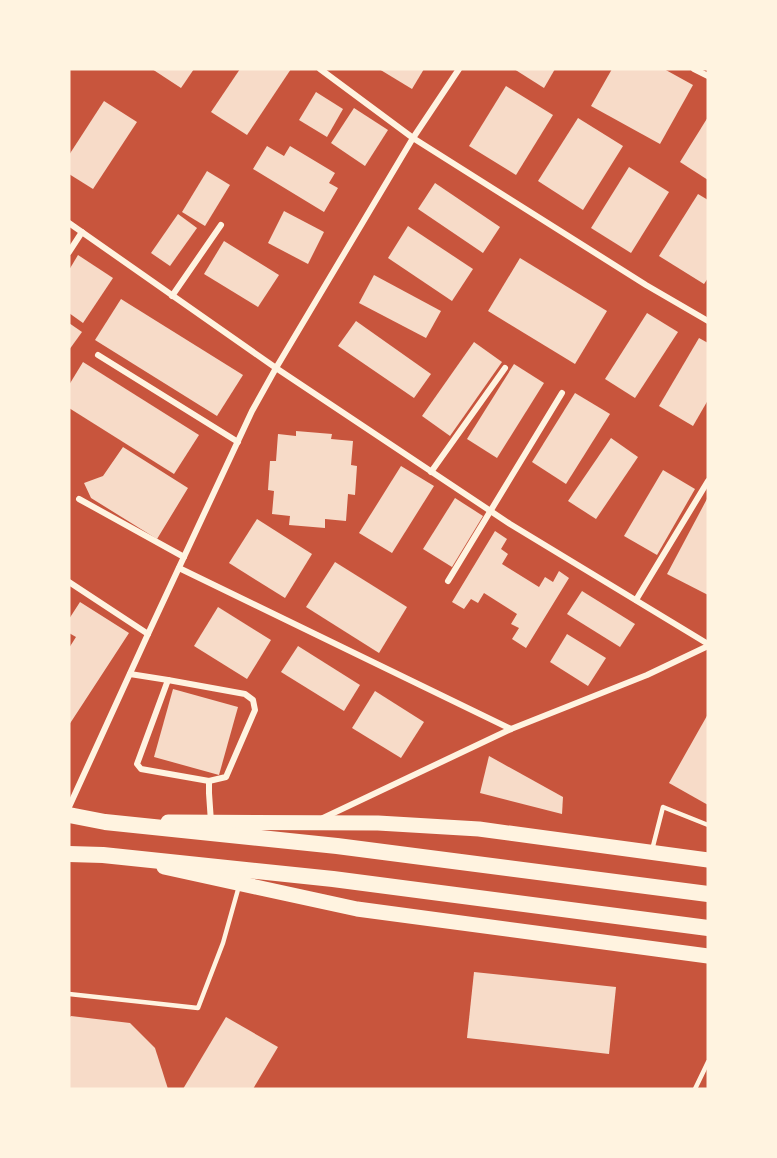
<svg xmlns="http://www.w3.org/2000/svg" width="777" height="1158" viewBox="0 0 777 1158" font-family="Karla,sans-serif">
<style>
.building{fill:#f7dbc8}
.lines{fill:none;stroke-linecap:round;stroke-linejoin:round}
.service{stroke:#fff3e0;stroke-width:4.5}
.minor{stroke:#fff3e0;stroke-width:6}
.primary{stroke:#fff3e0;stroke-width:15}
.trunk{stroke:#fff3e0;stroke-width:16}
</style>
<rect width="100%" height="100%" fill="#c8553d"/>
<g class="building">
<path d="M152,69H194L181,88Z"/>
<path d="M240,69H291L247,135L211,112Z"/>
<path d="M379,69H424L412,89Z"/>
<path d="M514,69H555L544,88Z"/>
<path d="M612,69H664L693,85L660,144L591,106Z"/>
<path d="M506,86L553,115L516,175L469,146Z"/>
<path d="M316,92L343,109L327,137L299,120Z"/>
<path d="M104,101L137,122L93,189L69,174V155Z"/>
<path d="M354,108L388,130L365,166L331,143Z"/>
<path d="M708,117V180L680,162Z"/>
<path d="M578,118L623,146L583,210L538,181Z"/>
<path d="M267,146L284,156L290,146L335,173L329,183L338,188L324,212L253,169Z"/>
<path d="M629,167L669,192L631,253L591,228Z"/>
<path d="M207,171L230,185L205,226L182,212Z"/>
<path d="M435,183L500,227L483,253L418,209Z"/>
<path d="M698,194L708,200V278L704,284L659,256Z"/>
<path d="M284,211L324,232L308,264L268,243Z"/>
<path d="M178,214L197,228L170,266L151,253Z"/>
<path d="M408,226L473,269L452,301L388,258Z"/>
<path d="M224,241L279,275L258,307L204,274Z"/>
<path d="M78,255L113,278L83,323L69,313V270Z"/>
<path d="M520,258L607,311L575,364L488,311Z"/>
<path d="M374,275L441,311L426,338L359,303Z"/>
<path d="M121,299L243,375L217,416L95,340Z"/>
<path d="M647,313L678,332L635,398L605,379Z"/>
<path d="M356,321L431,374L414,398L338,346Z"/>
<path d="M69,323L82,332L69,350Z"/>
<path d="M699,338L708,343V400L693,426L659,406Z"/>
<path d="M474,342L502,362L450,436L422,416Z"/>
<path d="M83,362L199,435L174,474L69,408V385Z"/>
<path d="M514,364L544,383L497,458L467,439Z"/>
<path d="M575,393L610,414L566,484L532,462Z"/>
<path d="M296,431L332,434L331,439L353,441L351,465L357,466L355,495L348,494L346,521L325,519V528L289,525L290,516L272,514L274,491L268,490L270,461H276L278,434L296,436Z"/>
<path d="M611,438L638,457L596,519L568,501Z"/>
<path d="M123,447L188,488L157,539L91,498L84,483L103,476Z"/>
<path d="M401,466L434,486L392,553L359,533Z"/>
<path d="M663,470L695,489L657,555L624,536Z"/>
<path d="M708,497V595L667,574Z"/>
<path d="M455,498L483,516L452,567L423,549Z"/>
<path d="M257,519L312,554L285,598L229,563Z"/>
<path d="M495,531L507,539L501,549L508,554L502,564L539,587L545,577L553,582L559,571L569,578L526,648L512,639L519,628L511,624L517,614L484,593L478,603L471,599L464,609L452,602Z"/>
<path d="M335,562L407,607L379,653L306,607Z"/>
<path d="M582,591L635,624L620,647L567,614Z"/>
<path d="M80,602L129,633L69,725V648L76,637L69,633V619Z"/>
<path d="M218,607L271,640L247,679L194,646Z"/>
<path d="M567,634L606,658L588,686L550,662Z"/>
<path d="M298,646L360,685L344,711L281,672Z"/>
<path d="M173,689L238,707L219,775L154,757Z"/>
<path d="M375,691L424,722L401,758L352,728Z"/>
<path d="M708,714V805L669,783Z"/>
<path d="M489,756L563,797L562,814L480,793Z"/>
<path d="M474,972L616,987L609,1054L467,1038Z"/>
<path d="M71,1016L130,1023L155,1048L168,1089H69V1018Z"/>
<path d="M226,1017L278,1047L253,1089H183Z"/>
</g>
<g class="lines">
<g class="service">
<path d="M652,850L663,807L708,825"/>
<path d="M69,994L198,1008L223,943L239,886"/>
<path d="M695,1089L708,1062"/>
</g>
<g class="minor">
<path d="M320,69L413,138L646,285L708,321"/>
<path d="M694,69L708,76"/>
<path d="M69,223L276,368L510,524L708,644"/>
<path d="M69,252L82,232"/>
<path d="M172,296L221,225"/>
<path d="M98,355L238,442"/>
<path d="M431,472L505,368"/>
<path d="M79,499L184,557"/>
<path d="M179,568L511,729"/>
<path d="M448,581L562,393"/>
<path d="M69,582L148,634"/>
<path d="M636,600L708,481"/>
<path d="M130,674L168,680L137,764L141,769L209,781"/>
<path d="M168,680L245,694L253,700L255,710L226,777L209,781V793L211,822"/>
<path d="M69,807L148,634L252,411L276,368L413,138L459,69"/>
<path d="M323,818L511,729L647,675L708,646"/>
</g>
<g class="primary">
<path d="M168,822L378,823L479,829L708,860"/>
<path d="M164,867L357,909L708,956"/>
</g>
<g class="trunk">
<path d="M69,815L105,822L337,846L708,894"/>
<path d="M69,854L103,855L333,879L708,928"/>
</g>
</g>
<rect width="777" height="1158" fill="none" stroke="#fff3e0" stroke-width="141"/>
</svg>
